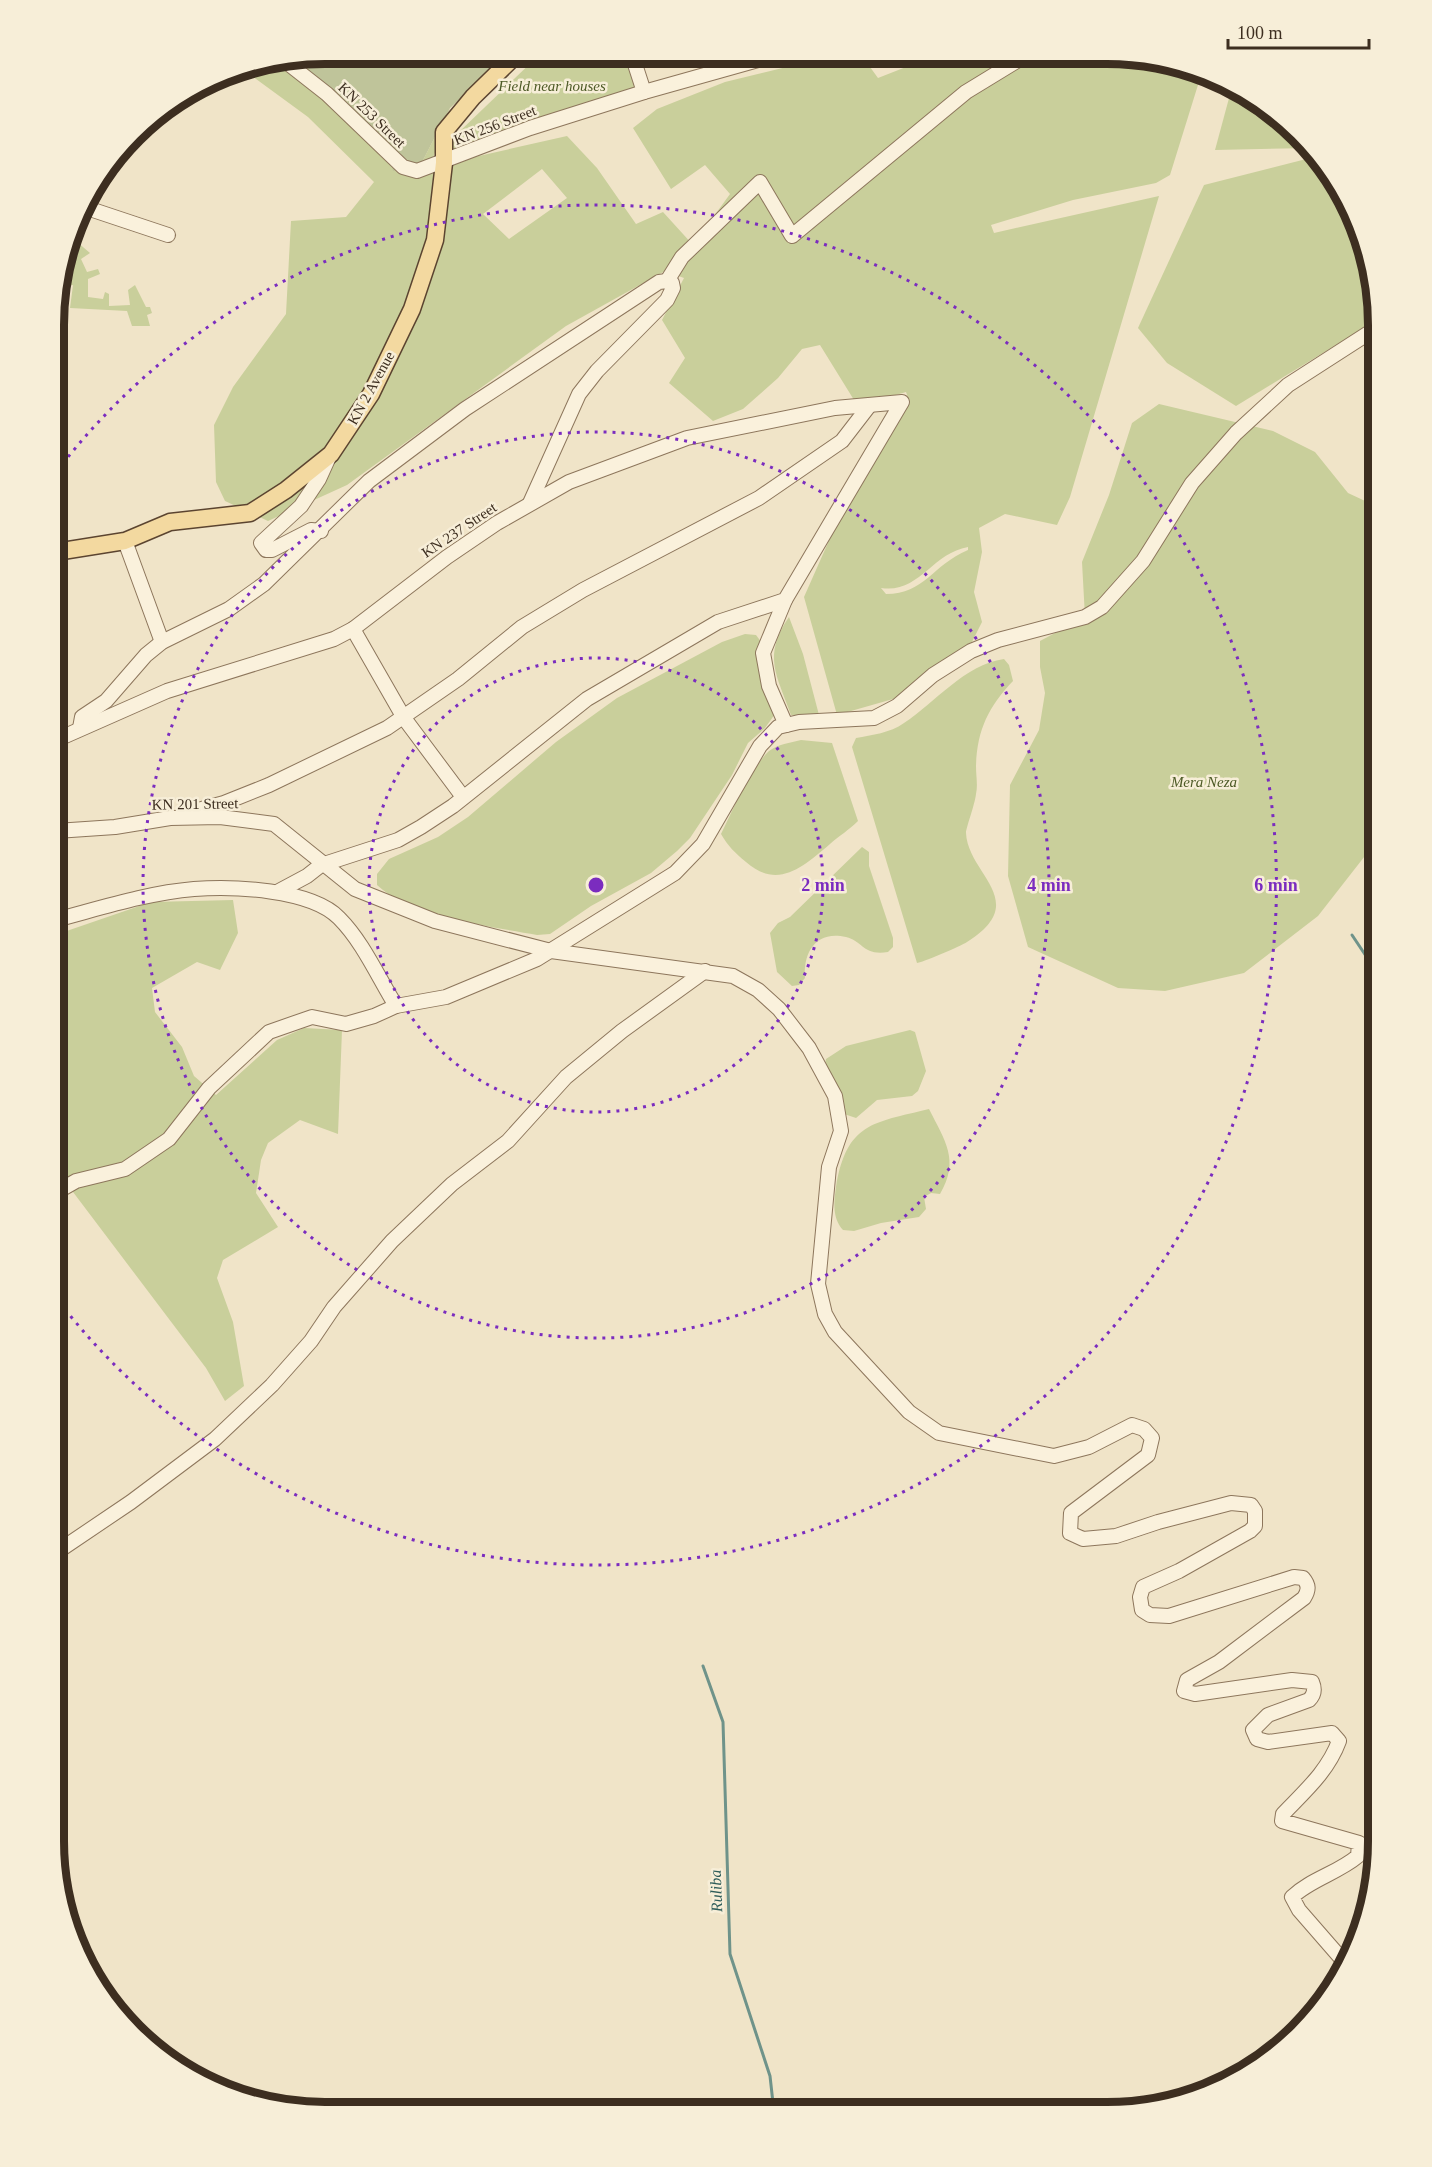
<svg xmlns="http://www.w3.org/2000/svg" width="1432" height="2167" viewBox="0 0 1432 2167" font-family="'Times New Roman',serif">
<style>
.green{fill:#c9cf9b;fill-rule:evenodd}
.cemetery{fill:#bfc49a}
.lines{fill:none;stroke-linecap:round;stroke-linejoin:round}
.stream{stroke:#6f938a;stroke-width:3}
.minor-casing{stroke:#8d765c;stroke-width:16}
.major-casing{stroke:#5b4430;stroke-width:19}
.minor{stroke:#faf1dc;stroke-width:14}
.major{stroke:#f3d9a0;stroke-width:16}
.ring{fill:none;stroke:#7b2cbf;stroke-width:3;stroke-dasharray:3 6}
.labels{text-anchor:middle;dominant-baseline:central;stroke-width:5;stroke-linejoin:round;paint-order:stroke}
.park-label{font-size:15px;font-style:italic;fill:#4d5a26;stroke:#f7eed8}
.street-label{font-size:15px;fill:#3d2e20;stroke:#f7eed8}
.water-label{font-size:16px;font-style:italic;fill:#2f5d5a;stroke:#f7eed8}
.rim{fill:none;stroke:#3d2e20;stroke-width:8}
.centre{fill:#7b2cbf;stroke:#f7eed8;stroke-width:3}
.ring-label{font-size:18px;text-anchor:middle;font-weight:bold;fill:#7b2cbf;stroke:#f7eed8;stroke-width:5;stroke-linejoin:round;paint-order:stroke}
</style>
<rect width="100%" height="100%" fill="#f0e4c8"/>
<g class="green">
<path d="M539,55H629L640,88L461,150H449L459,132Z"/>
<path d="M836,55L862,56L878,78L906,67L900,56H1143L1202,72L1170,175L1156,183L1073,200L991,225L994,233L1159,196L1070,497L1057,525L1005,514L979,528L982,552L974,592L982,622L972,642L949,656L900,697L837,715L804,597L839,518L910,403L906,392L879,400H854L820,345L802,349L778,378L743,409L713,421L669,383L685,358L662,320L684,278L665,271L566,326L347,485L268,521L225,501L216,482L214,425L233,387L286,314L291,221L346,217L374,182L308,117L241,68L293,59L343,98L388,147L421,164L450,108L430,167L567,136L597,168L636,224L663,212L693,245L730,194L705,165L671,189L633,128L657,109L725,82ZM542,169L567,198L509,239L483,214ZM968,547V550C932,565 925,594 886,594L881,588C919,594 932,553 968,547Z"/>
<path d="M1232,87L1272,110L1310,148L1215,150Z"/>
<path d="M1318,156L1357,221L1377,320L1236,406L1167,363L1138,328L1204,185Z"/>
<path d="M82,214H87L77,242L90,253L81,259L87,272L98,269L100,274L88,279V297L103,299L105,292L109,294V306L130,305L128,290L135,285L146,307H150L152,313L147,315L150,326H132L127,311L70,308L73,285L57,287L59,281L69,279V260L67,259Z"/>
<path d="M1159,404L1273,431L1315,452L1348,493L1378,507V832L1368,852L1318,916L1244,973L1165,991L1118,988L1028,947L1008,876L1010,785L1039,730L1045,693L1040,667V641L1085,617L1082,562L1109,495L1132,423Z"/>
<path d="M789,617L803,654L819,715H791C777,675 762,656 789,617Z"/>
<path d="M745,634L756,635L762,643L775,714L765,728L748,743L732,775L690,838L677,851L651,873L591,906L550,934L537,935C493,927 409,916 377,885V874L389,859L438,837L468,817L556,742L617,698L722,642Z"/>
<path d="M1004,659L1009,665L1013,681C988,707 977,731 976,766C976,776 978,785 976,794C975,804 966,828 966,833C968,875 1032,901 967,942C961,946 921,963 917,963L852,747L856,738C872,735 890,733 904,723C936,702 964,665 1004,659Z"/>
<path d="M801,740L832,743L858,821C849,830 839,836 830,844C803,867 778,890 746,862C735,853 728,846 721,834C733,810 749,770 769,751C778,744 790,743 801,740Z"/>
<path d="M862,847L869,852V866L893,938V947L888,952C863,956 863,941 846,937C816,930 803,952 805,978L799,985L792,986L777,972L770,933L778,923L790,917Z"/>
<path d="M233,900L238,933L220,970L197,962L152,988L155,1012L182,1047L194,1076L216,1095L277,1040L304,1028L342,1030L338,1134L300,1120L268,1143L261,1160L256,1193L278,1227L223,1260L217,1278L233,1322L244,1386L225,1401L206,1368L70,1188L55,1157V935L151,902Z"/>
<path d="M910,1030L915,1032L926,1071L918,1091L912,1096L877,1100L856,1118L844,1114L824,1070L826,1059L846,1046Z"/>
<path d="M929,1109C945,1141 960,1160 940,1194L931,1193L924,1197L926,1209L919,1217L881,1223L854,1231L843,1230C832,1218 834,1202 836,1187C847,1123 872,1123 929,1109Z"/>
</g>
<path class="cemetery" d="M325,54L507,55L450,108L421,164L393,171L388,147L343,98L293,59Z"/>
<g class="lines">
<g class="stream">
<path d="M1352,935L1378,974"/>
<path d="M703,1666L723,1722L730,1954L770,2076L774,2112"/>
</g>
<g class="minor-casing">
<g id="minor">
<path d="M632,55L644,92"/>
<path d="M285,61L327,94L403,167L417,171L530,128L644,92L758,60L786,59L801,55"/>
<path d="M83,211L90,209L168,235"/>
<path d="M667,281L682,257L760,182L792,236L966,92L1020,59L1019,56"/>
<path d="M321,531L311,530L272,550H266L261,543L301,506L319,479L329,457"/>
<path d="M125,541L162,642"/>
<path d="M785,600L763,653L769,686L786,725"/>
<path d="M353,629L404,718L463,797"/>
<path d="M80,728L82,717L106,701L146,655L162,642L229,609L264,584L369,481L465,409L659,282L667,281L672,283L673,288L667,300L597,371L579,394L530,503"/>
<path d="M56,740L167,691L334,639L353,629L447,557L497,523L569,482L687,438L835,408L902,402L785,600L718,622L587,699L453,806L421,827L398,840L321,865L307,876L279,891"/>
<path d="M183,814L224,803L269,785L387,728L458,679L522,627L583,590L759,498L842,441L869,406"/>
<path d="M56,831L115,827L170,818L220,817L274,824L355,889L435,921L551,951L733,976L758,990L779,1009L809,1048L835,1096L841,1131L829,1167L818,1284L825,1314L835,1332L909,1412L939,1433L1054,1456L1089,1447L1132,1425L1144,1429L1152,1438L1148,1455L1071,1513L1070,1533L1083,1539L1116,1536L1158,1522L1231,1503L1251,1505L1255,1511V1526L1250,1531L1179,1571L1143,1587L1140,1597L1142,1610L1150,1615L1169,1616L1294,1577L1303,1578C1309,1585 1309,1590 1304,1598L1219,1662L1187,1680L1184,1691L1195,1694L1292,1680L1312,1682C1315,1689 1315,1694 1309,1700L1268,1715L1253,1730L1257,1739L1268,1742L1332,1733L1339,1741C1328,1771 1305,1791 1283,1814L1282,1821L1359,1843L1358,1856C1338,1873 1311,1879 1292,1897L1299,1910L1346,1964"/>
<path d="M55,920C101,908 147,893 194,889C232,886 311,889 339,918C363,942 378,977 396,1006L446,997L537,959L675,873L703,844L760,746L778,727L799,722L874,718L897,706L933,675L971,651L998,640L1085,617L1102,607L1143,561L1192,483L1236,433L1288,385L1378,327"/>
<path d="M55,1193L76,1181L125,1169L169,1139L209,1088L269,1032L312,1017L346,1024L374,1016L396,1006"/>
<path d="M54,1554L131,1502L215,1439L272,1385L311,1341L334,1307L392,1241L452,1184L508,1141L566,1077L622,1031L705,971"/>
</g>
</g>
<g class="major-casing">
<path id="major" d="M56,552L125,541L170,522L250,513L286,490L331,454L371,394L412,309L435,240L444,163V132L473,97L516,55"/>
</g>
<use href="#minor" class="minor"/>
<use href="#major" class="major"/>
</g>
<g class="ring">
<circle cx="596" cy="885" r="227"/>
<circle cx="596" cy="885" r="453"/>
<path d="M57 471A680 680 0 1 1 57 1299"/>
</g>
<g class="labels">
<g class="park-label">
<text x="552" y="86">Field near houses</text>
<text x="1204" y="782">Mera Neza</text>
</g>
<g class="street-label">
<text transform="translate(372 115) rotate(44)">KN 253 Street</text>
<text transform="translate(495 125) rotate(-21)">KN 256 Street</text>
<text transform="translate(371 388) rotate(-61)">KN 2 Avenue</text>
<text transform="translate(459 530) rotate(-34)">KN 237 Street</text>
<text transform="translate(195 804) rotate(-1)">KN 201 Street</text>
</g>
<g class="water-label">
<text transform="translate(716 1891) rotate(-92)">Ruliba</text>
</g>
</g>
<path d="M0 0H1432V2167H0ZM325 64H1107A261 261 0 0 1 1368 325V1841A261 261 0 0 1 1107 2102H325A261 261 0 0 1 64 1841V325A261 261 0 0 1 325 64Z" fill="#f7eed8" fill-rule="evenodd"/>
<path class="rim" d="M325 64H1107A261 261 0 0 1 1368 325V1841A261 261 0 0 1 1107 2102H325A261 261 0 0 1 64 1841V325A261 261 0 0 1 325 64Z"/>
<circle cx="596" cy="885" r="9" class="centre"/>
<g class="ring-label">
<text x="823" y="891">2 min</text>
<text x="1049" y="891">4 min</text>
<text x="1276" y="891">6 min</text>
</g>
<path d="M1228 39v9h141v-9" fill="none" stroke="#3d2e20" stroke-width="3"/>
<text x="1237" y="39" font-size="18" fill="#3d2e20" stroke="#f7eed8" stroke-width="4.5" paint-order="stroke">100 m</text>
</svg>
